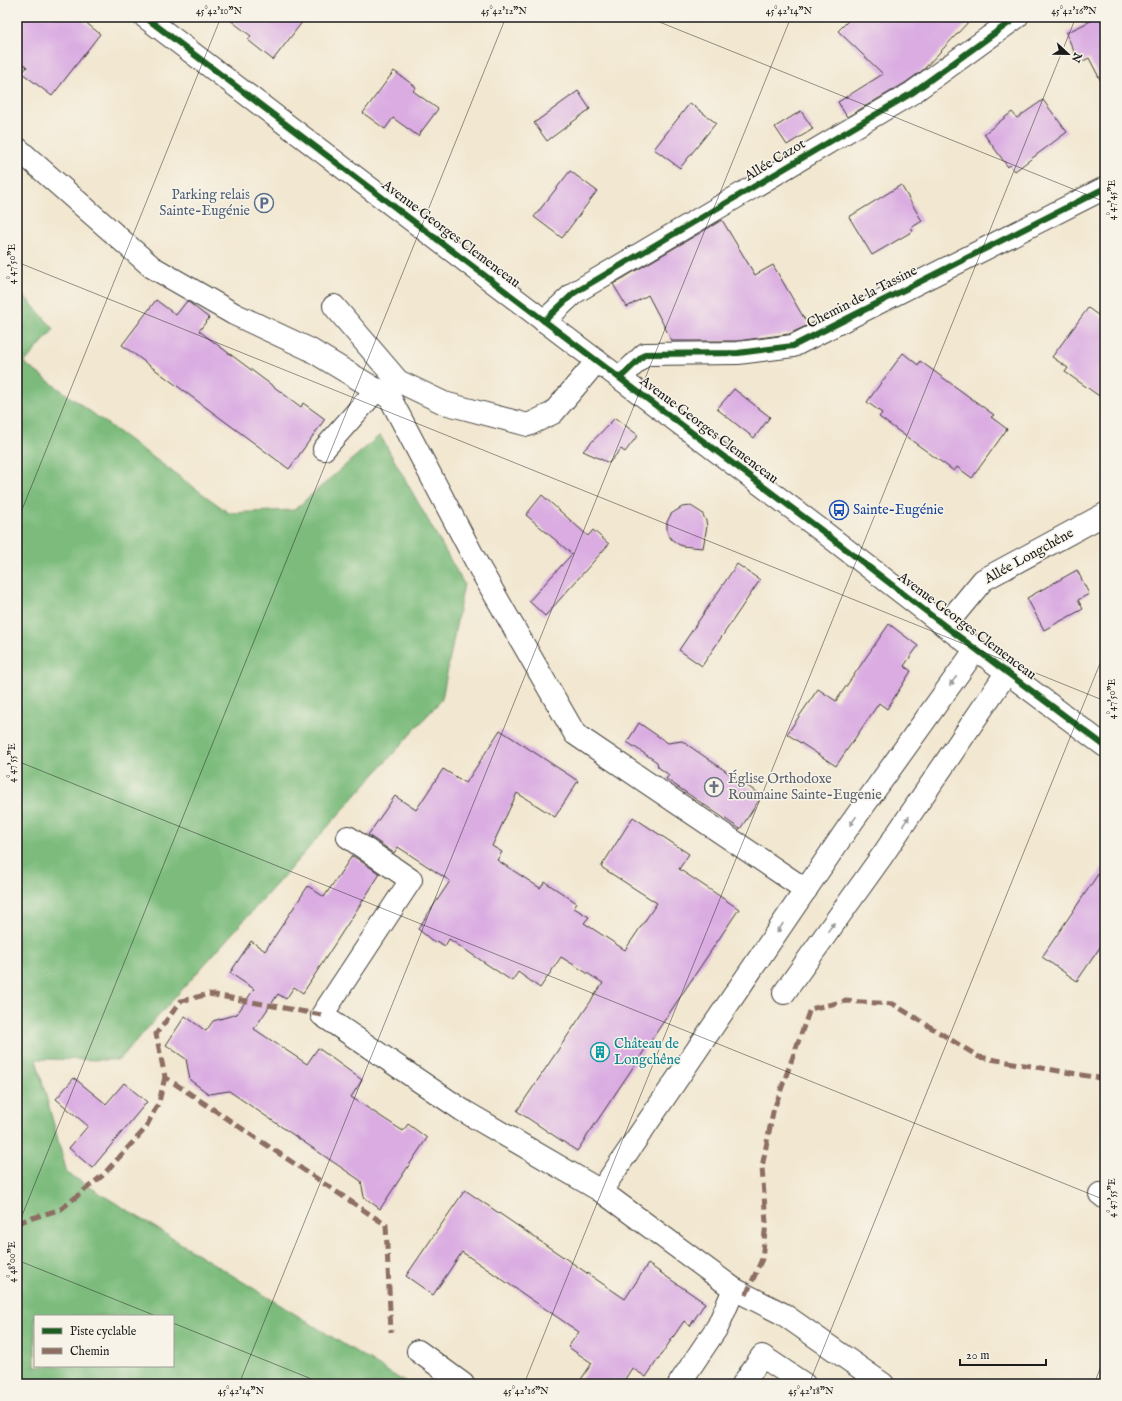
<svg xmlns="http://www.w3.org/2000/svg" width="1122" height="1401" viewBox="0 0 1122 1401" font-family="'IM FELL English',serif">
<style>
.forest{fill:#7bbb7c;stroke:#4c6c4c;fill-rule:evenodd}
.building{fill:#daace2}
.lines{fill:none;stroke-linecap:round;stroke-linejoin:round}
.minor-casing{stroke:#3c3a37;stroke-width:24}
.major-casing{stroke:#3c3a37;stroke-width:24}
.minor{stroke:#fff;stroke-width:22}
.major{stroke:#fff;stroke-width:22}
.quiet{stroke:#8d6e63;stroke-width:5;stroke-dasharray:10 5;stroke-linecap:butt}
.cycleway-casing{stroke:#f7f3e8;stroke-width:8}
.cycleway{stroke:#1b5e20;stroke-width:6}
.oneway{fill:#999}
.ticks{fill:none;stroke:#1c1c1c;stroke-width:1;stroke-opacity:0.45}
.labels{text-anchor:middle;dominant-baseline:central;stroke-width:3;stroke-linejoin:round;paint-order:stroke}
.street-label{font-size:14px;fill:#1c1c1c;stroke:#f7f3e8}
.service-label{font-size:14px;fill:#4e5e75;stroke:#f7f3e8;text-anchor:end}
.transit-label{font-size:14px;fill:#164399;stroke:#f7f3e8;text-anchor:start}
.worship-label{font-size:14px;fill:#5b616d;stroke:#f7f3e8;text-anchor:start}
.culture-label{font-size:14px;fill:#0d838f;stroke:#f7f3e8;text-anchor:start}
.neatline{fill:none;stroke:#1c1c1c;stroke-width:1.5}
.ticks-label{font-size:10px;text-anchor:middle;fill:#1c1c1c}
</style>
<rect width="100%" height="100%" fill="#f7f3e8"/>
<filter id="ink" filterUnits="userSpaceOnUse"><feTurbulence type="fractalNoise" baseFrequency=".025" numOctaves="2"/><feDisplacementMap in="SourceGraphic" scale="8" xChannelSelector="R" yChannelSelector="G"/><feConvolveMatrix kernelMatrix="1 2 1 2 8 2 1 2 1" color-interpolation-filters="sRGB"/></filter>
<filter id="wash" filterUnits="userSpaceOnUse"><feTurbulence type="fractalNoise" baseFrequency=".012" numOctaves="4" result="noise"/><feDisplacementMap in="SourceGraphic" scale="16" xChannelSelector="R" yChannelSelector="G"/><feGaussianBlur stdDeviation="0.9" result="paint"/><feColorMatrix in="noise" values="0 0 0 0 0 0 0 0 0 0 0 0 0 0 0 0 0 1.4 0 .05"/><feComposite in="paint" operator="in"/></filter>
<g filter="url(#wash)">
<rect width="100%" height="100%" fill="#f2e7d0"/>
<path class="forest" d="M17,288L54,329L24,363L229,513L294,510L380,435L464,584L442,699L119,1060L36,1059L67,1173L408,1384H17ZM35,1316H173V1366H35Z"/>
<g id="blocks">
<g class="building">
<path d="M17,17H79L100,34L52,96L22,73L27,67L17,59Z"/>
<path d="M226,17H306L273,60L248,40L251,36Z"/>
<path d="M852,17H973L923,70L905,83L847,117L838,102L883,74L838,31Z"/>
<path d="M1099,17H1105V89L1089,58L1079,63L1066,33Z"/>
<path d="M394,71L416,87L413,91L438,109L418,136L393,118L385,129L363,113Z"/>
<path d="M578,91L590,109L547,141L534,123Z"/>
<path d="M1043,100L1067,132L1015,171L1010,165L1008,167L984,134L1012,112L1017,118Z"/>
<path d="M690,103L716,123L680,168L654,149Z"/>
<path d="M801,111L813,129L787,145L775,127Z"/>
<path d="M570,171L597,191L562,238L534,217Z"/>
<path d="M901,185L922,221L911,228L913,231L872,255L849,217Z"/>
<path d="M722,220L755,275L773,265L808,325L789,334L737,341H672L648,295L627,307L613,284Z"/>
<path d="M156,300L176,315L187,301L209,318L199,331L301,407L303,403L325,419L289,469L122,345Z"/>
<path d="M1088,308L1105,320V400L1065,372L1068,368L1052,357Z"/>
<path d="M903,353L918,365L920,361L994,415L991,417L1007,429L972,478L957,467L954,471L879,417L882,413L867,402Z"/>
<path d="M734,389L770,417L754,438L717,409Z"/>
<path d="M615,418L638,435L625,452L621,449L609,463L583,451Z"/>
<path d="M542,495L588,536L593,530L609,544L545,616L529,601L572,554L526,515Z"/>
<path d="M691,506L702,513L706,521L707,526L703,548L682,546L678,544L671,539L667,531V522L671,514L682,507Z"/>
<path d="M737,564L760,580L702,666L679,650Z"/>
<path d="M1077,570L1089,594L1078,600L1083,609L1044,630L1027,598Z"/>
<path d="M889,624L918,646L904,666L911,671L887,709L879,703L836,766L787,734L818,689L836,701Z"/>
<path d="M639,723L668,743L682,741L762,796L740,829L666,779L669,775L658,767L657,762L627,742Z"/>
<path d="M500,730L578,781L555,817L517,793L492,846L502,852L497,860L540,888L545,882L577,903L574,908L589,917L584,923L625,950L657,903L601,867L633,817L689,854L679,869L739,909L577,1151L517,1111L603,983L561,957L540,988L518,972L512,981L449,939L445,946L437,941L435,943L418,929L450,881L398,847L394,853L368,835L395,796L416,810L443,769L466,783Z"/>
<path d="M352,856H353L380,874L303,993L294,987L286,999L278,994L254,1029L307,1064L318,1048L362,1080L351,1097L403,1131L408,1124L427,1138L380,1209L364,1197L361,1181L229,1091L209,1094L190,1080L186,1059L166,1045L185,1016L206,1031L213,1021L237,1014L254,989L230,973L251,941L265,951L308,886L324,897Z"/>
<path d="M1105,864V940L1077,981L1042,957Z"/>
<path d="M74,1078L106,1104L124,1083L147,1102L92,1168L69,1148L88,1126L56,1099Z"/>
<path d="M465,1190L625,1299L648,1264L705,1303L690,1326L684,1321L646,1377L632,1368L622,1384H578L592,1363L568,1347L579,1332L462,1252L433,1295L406,1276Z"/>
</g>
</g>
</g>
<g filter="url(#ink)">
<use href="#blocks" fill-opacity="0" stroke="#3c3a37" stroke-width="1"/>
<g class="lines">
<g class="minor-casing">
<g id="minor">
<path d="M17,148L152,267L234,314L309,349L390,398L480,569L575,734L806,890"/>
<path d="M334,306L398,381L444,403L528,425L553,413L597,361"/>
<path d="M544,321L574,293L912,93L1017,17"/>
<path d="M620,378L645,354L738,353L793,346L1105,188"/>
<path d="M324,449L377,389"/>
<path d="M945,626L983,580L1105,514"/>
<path d="M348,837L411,880L322,1015L462,1110L601,1191"/>
<path d="M784,993L882,856L1007,672"/>
<path d="M1100,1194L1105,1198"/>
<path d="M734,1289L783,1314L883,1384"/>
<path d="M418,1351L463,1384"/>
<path d="M679,1384L718,1326L734,1289L601,1191L847,829L976,649"/>
<path d="M743,1384L762,1356L804,1384"/>
</g>
</g>
<g class="major-casing">
<path id="major" d="M145,17L597,361L821,530L945,626L1105,746"/>
</g>
<use href="#minor" class="minor"/>
<use href="#major" class="major"/>
<g class="quiet">
<path d="M322,1015L209,994L181,1001L156,1034L165,1077L386,1225L391,1332"/>
<path d="M17,1223L61,1209L102,1176L145,1129L159,1102L165,1077"/>
<path d="M746,1295L762,1259L766,1223L762,1167L773,1112L810,1009L846,1001L893,1004L979,1057L1105,1079"/>
</g>
<g class="cycleway-casing">
<g id="cycleway">
<path d="M145,17L597,361L821,530L945,626L1105,746"/>
<path d="M544,321L574,293L912,93L1017,17"/>
<path d="M620,378L645,354L738,353L793,346L1105,188"/>
</g>
</g>
<use href="#cycleway" class="cycleway"/>
</g>
<defs><path id="oneway-solid" d="M-6-.8H1V-3.2L6.5 0L1 3.2V.8H-6Z"/></defs>
<g class="oneway">
<use href="#oneway-solid" transform="translate(953 681) rotate(126)"/>
<use href="#oneway-solid" transform="translate(853 821) rotate(126)"/>
<use href="#oneway-solid" transform="translate(906 821) rotate(-56)"/>
<use href="#oneway-solid" transform="translate(831 927) rotate(-54)"/>
<use href="#oneway-solid" transform="translate(780 928) rotate(124)"/>
</g>
</g>
<path class="ticks" d="M647,17L1105,202M17,262L1105,701M17,522L221,17M17,761L1105,1200M17,1228L506,17M17,1260L156,1316M173,1323L324,1384M239,1384L791,17M524,1384L1076,17M809,1384L1105,651M1094,1384L1105,1356"/>
<defs>
<g id="parking-ring" transform="scale(1)"><circle r="9.5" fill="#f7f3e8" stroke="#5c6f8a" stroke-width="1.5"/><path d="M-3.5-5.5H1a3.5 3.5 0 0 1 0 7H-1V5.5H-3.5ZM-1-3.4V-.6H.8a1.4 1.4 0 0 0 0-2.8Z" fill="#5c6f8a"/></g>
<g id="bus-ring" transform="scale(1)"><circle r="9.5" fill="#f7f3e8" stroke="#1a4fb4" stroke-width="1.5"/><path d="M-5-6H5V4H4V6H2V4H-2V6H-4V4H-5ZM-3.5-4V0h7V-4ZM-3.5 1.2v1.5H-2V1.2ZM2 1.2v1.5H3.5V1.2Z" fill="#1a4fb4"/></g>
<g id="church-ring" transform="scale(1)"><circle r="9.5" fill="#f7f3e8" stroke="#6b7280" stroke-width="1.5"/><path d="M-1.2-6h2.4v3.5h3.3v2.4h-3.3V6h-2.4V-.1h-3.3v-2.4h3.3Z" fill="#6b7280"/></g>
<g id="building-ring" transform="scale(1)"><circle r="9.5" fill="#f7f3e8" stroke="#0f9aa8" stroke-width="1.5"/><path d="M-4-6H4V6H1V3H-1V6H-4ZM-2.5-4.3h1.7v1.8h-1.7ZM.8-4.3h1.7v1.8H.8ZM-2.5-1h1.7V.8h-1.7ZM.8-1h1.7V.8H.8Z" fill="#0f9aa8"/></g>
</defs>
<g fill-rule="evenodd">
<use href="#parking-ring" x="264" y="203"/>
<use href="#bus-ring" x="839" y="510"/>
<use href="#church-ring" x="714" y="787"/>
<use href="#building-ring" x="600" y="1052"/>
</g>
<g class="labels">
<g class="street-label">
<text transform="translate(775 160) rotate(-31)">Allée Cazot</text>
<text transform="translate(451 234) rotate(37)">Avenue Georges Clemenceau</text>
<text transform="translate(862 297) rotate(-27)">Chemin de la Tassine</text>
<text transform="translate(709 430) rotate(37)">Avenue Georges Clemenceau</text>
<text transform="translate(1029 556) rotate(-29)">Allée Longchêne</text>
<text transform="translate(967 626) rotate(37)">Avenue Georges Clemenceau</text>
</g>
<g class="service-label">
<text x="250" y="195">Parking relais<tspan x="250" dy="16">Sainte-Eugénie</tspan></text>
</g>
<g class="transit-label">
<text x="853" y="510">Sainte-Eugénie</text>
</g>
<g class="worship-label">
<text x="728" y="779">Église Orthodoxe<tspan x="728" dy="16">Roumaine Sainte-Eugenie</tspan></text>
</g>
<g class="culture-label">
<text x="614" y="1044">Château de<tspan x="614" dy="16">Longchêne</tspan></text>
</g>
</g>
<rect width="1122" height="1401" fill="none" stroke="#f7f3e8" stroke-width="44"/>
<rect x="34" y="1315" width="140" height="52" fill="#f7f3e8" stroke="#9f9d96"/>
<rect x="42" y="1328" width="20" height="6" fill="#1b5e20" stroke="#9f9d96"/>
<text x="70" y="1335" font-size="12" fill="#1c1c1c">Piste cyclable</text>
<rect x="42" y="1348" width="20" height="6" fill="#8d6e63" stroke="#9f9d96"/>
<text x="70" y="1355" font-size="12" fill="#1c1c1c">Chemin</text>
<g transform="translate(1068 54) rotate(112)" stroke="#f7f3e8" stroke-width="3" paint-order="stroke">
<path d="M0-3L7 15L0 10L-7 15Z" fill="#1c1c1c"/>
<text y="-6" font-size="11" font-weight="bold" text-anchor="middle" fill="#1c1c1c">N</text>
</g>
<path d="M960 1359v6h86v-6" fill="none" stroke="#1c1c1c" stroke-width="2"/>
<text x="966" y="1359" font-size="12" fill="#1c1c1c" stroke="#f7f3e8" stroke-width="3" paint-order="stroke">20 m</text>
<rect x="22" y="22" width="1078" height="1357" class="neatline"/>
<g class="ticks-label">
<text x="219" y="14">45°42'10"N</text>
<text x="504" y="14">45°42'12"N</text>
<text x="789" y="14">45°42'14"N</text>
<text x="1074" y="14">45°42'16"N</text>
<text transform="translate(1111 200) rotate(-90)" y="4">4°47'45"E</text>
<text transform="translate(11 264) rotate(-90)" y="4">4°47'50"E</text>
<text transform="translate(1111 699) rotate(-90)" y="4">4°47'50"E</text>
<text transform="translate(11 763) rotate(-90)" y="4">4°47'55"E</text>
<text transform="translate(1111 1198) rotate(-90)" y="4">4°47'55"E</text>
<text transform="translate(11 1262) rotate(-90)" y="4">4°48'00"E</text>
<text x="241" y="1394">45°42'14"N</text>
<text x="526" y="1394">45°42'16"N</text>
<text x="811" y="1394">45°42'18"N</text>
</g>
</svg>
